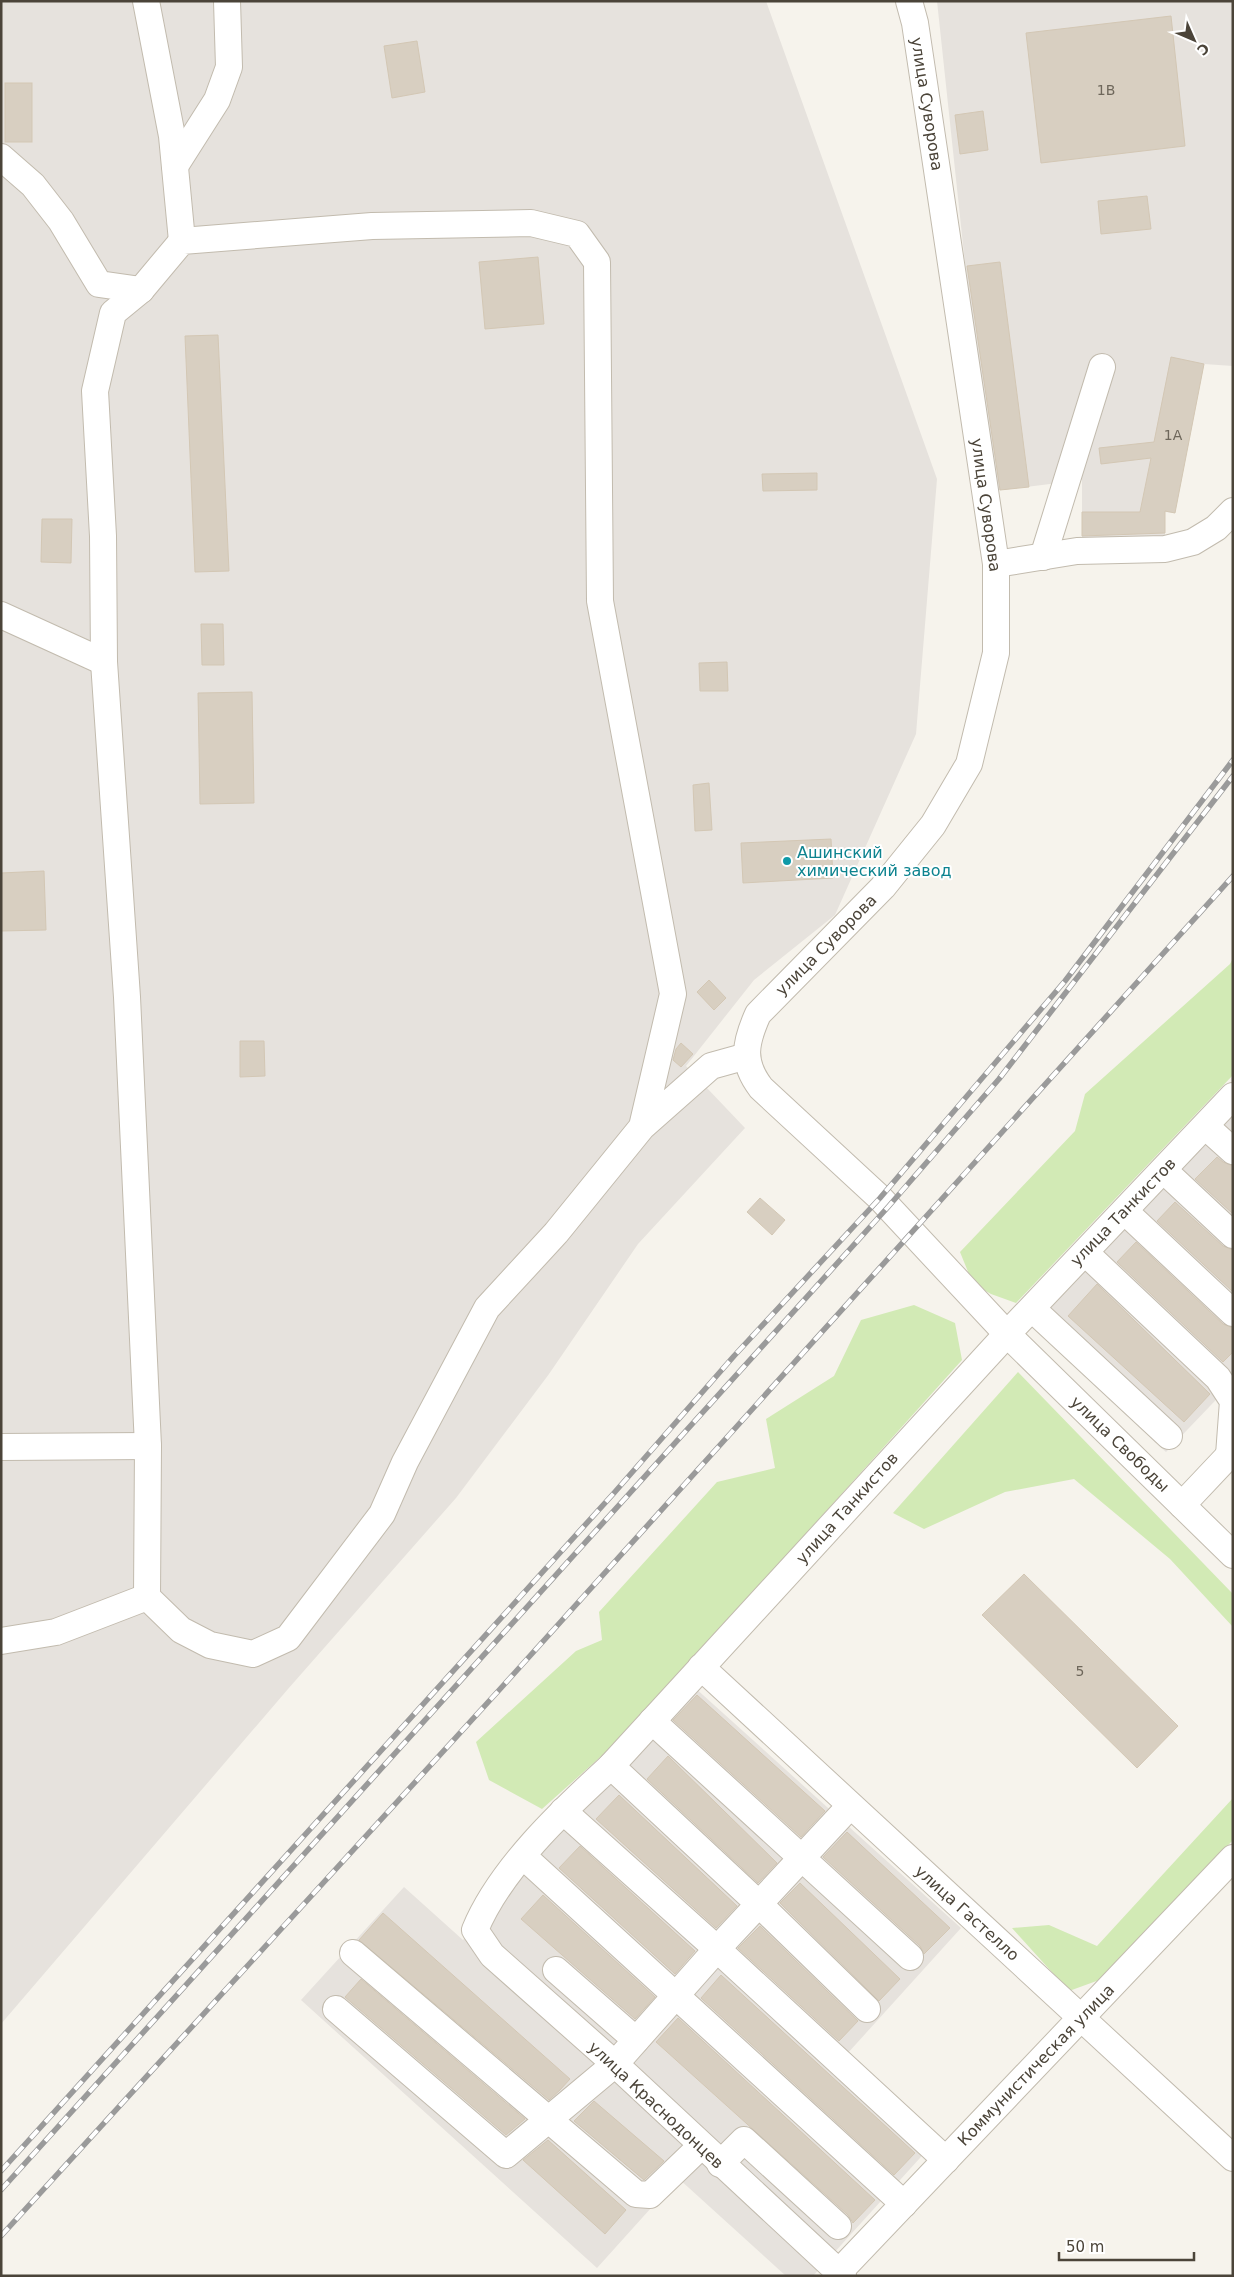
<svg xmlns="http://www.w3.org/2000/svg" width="1234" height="2277" viewBox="0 0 1234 2277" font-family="'DejaVu Sans',sans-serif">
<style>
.industrial{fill:#e6e2dd}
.green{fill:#d2eab5}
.building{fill:#d8cfc1;stroke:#d3c7b4}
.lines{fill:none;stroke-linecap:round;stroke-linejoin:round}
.minor-casing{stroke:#c2bbae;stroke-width:28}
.minor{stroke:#fff;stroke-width:26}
.rail-casing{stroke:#9a9a9a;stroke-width:5.5}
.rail{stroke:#fff;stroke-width:4;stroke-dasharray:11;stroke-linecap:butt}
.culture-dot{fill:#0f9aa8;stroke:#fff;stroke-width:2}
.labels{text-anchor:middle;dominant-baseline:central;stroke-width:4;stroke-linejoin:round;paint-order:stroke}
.number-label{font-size:14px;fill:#6e675b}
.street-label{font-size:16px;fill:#4b4439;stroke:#fff}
.culture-label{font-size:16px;fill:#0d838f;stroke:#fff;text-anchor:start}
</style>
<rect width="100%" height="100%" fill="#f6f3ec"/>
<g class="industrial">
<path d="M1,1H766L937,479L916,734L835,915L754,980L686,1066L745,1128L638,1244L549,1374L456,1498L288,1689L1,2024Z"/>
<path d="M937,1H1233V366L1204,364L1175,513L1165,512V542H1082V480L994,491L964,254Z"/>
<path d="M1233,1106V1382L1166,1452L1028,1321Z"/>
<path d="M693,1686L961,1928L847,2054L939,2137L813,2276H786L678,2178L597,2268L301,2000L404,1887L463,1940Z"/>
</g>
<g class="green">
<path d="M1233,958V1075L1016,1303L991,1294L973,1284L960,1252L1075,1131L1085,1094L1230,964Z"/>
<path d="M914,1305L955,1323L962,1360L625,1735L542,1809L489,1780L476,1742L576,1651L602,1640L599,1612L717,1482L775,1468L766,1419L834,1376L861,1320Z"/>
<path d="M1018,1372L1233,1594V1627L1170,1559L1074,1479L1005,1492L924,1529L893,1513Z"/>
<path d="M1233,1798V1840L1102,1979L1069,1991L1012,1928L1049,1925L1097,1946Z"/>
</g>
<g class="building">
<path d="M1171,16L1185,146L1041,163L1026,33Z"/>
<path d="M417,41L425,92L392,98L384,46Z"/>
<rect x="5" y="83" width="27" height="59"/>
<path d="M983,111L988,150L960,154L955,115Z"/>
<path d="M1147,196L1151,229L1101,234L1098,201Z"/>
<path d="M538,257L544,324L485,329L479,262Z"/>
<path d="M1000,262L1029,487L1000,490L967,266Z"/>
<path d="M218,335L229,571L195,572L185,336Z"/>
<path d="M1171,357L1204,364L1175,513L1165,511V533L1082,536V512H1140L1151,458L1101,464L1099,448L1154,442Z"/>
<path d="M817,473V490L763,491L762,474Z"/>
<path d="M42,519H72L71,563L41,562Z"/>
<path d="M201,624H223L224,665H202Z"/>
<path d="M727,662L728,691H700L699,663Z"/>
<path d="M252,692L254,803L200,804L198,693Z"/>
<path d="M709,783L712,830L695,831L693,785Z"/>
<path d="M831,839L833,878L743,883L741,843Z"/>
<path d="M44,871L46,930L1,931V873Z"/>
<path d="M709,980L726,998L714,1010L697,992Z"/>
<path d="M240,1041H264L265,1076L240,1077Z"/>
<path d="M681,1043L693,1054L681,1067L673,1060L676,1049Z"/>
<path d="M1217,1157L1223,1162L1233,1166V1214L1195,1179Z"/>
<path d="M760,1198L785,1220L772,1235L747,1212Z"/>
<path d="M1175,1202L1223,1246L1233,1250V1292L1157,1221Z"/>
<path d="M1136,1242L1223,1324L1233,1328V1352L1223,1362L1117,1262Z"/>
<path d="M1097,1284L1210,1394L1184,1422L1068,1316Z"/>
<path d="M1024,1574L1178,1726L1137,1768L982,1615Z"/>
<path d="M697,1695L825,1811L801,1837L673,1720Z"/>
<path d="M668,1756L777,1863L758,1883L647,1779Z"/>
<path d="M619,1795L737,1906L716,1928L596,1819Z"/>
<path d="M847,1832L950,1928L924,1954L920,1946L823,1857Z"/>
<path d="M580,1846L695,1951L675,1974L559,1868Z"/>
<path d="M800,1883L900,1979L879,2001L780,1903Z"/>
<path d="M543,1895L655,1997L635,2019L521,1919Z"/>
<path d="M383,1913L570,2079L560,2090L549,2100L359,1940Z"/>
<path d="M760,1926L858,2021L839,2041L738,1948Z"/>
<path d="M721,1975L915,2153L894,2175L701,1998Z"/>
<path d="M361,1979L525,2119L506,2135L345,1997Z"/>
<path d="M678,2018L875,2200L853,2223L848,2215L656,2042Z"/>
<path d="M594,2101L664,2161L644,2180L574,2121Z"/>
<path d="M548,2140L626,2210L605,2234L523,2160Z"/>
</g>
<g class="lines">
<g class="minor-casing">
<g id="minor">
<path d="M146,1L172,136L182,241"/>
<path d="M909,1L915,23L996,564V653L969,764L933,825L883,887L758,1014C745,1043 741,1062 761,1088L880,1198L1007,1334L1233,1555"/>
<path d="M1,157L33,185L61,221L99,284L141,290"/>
<path d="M175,166L217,100L229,67L227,1"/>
<path d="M1043,557L1102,367"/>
<path d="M996,564L1077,551L1165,549L1193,542L1216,528L1233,511"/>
<path d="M1,615L104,662"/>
<path d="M642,1127L673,994L600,601L597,262L577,234L531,223L372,226L182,241L141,290L113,313L95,391L103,536L104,662L127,997L148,1446L147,1597L181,1630L210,1645L253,1654L288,1638L382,1514L405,1462L487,1308L556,1233L642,1127L711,1066L747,1056"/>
<path d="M1213,1133L1233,1151"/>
<path d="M1172,1178L1233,1235"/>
<path d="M1133,1219L1233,1313"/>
<path d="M1094,1261L1218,1378L1233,1401L1229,1455"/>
<path d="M1041,1317L1169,1436"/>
<path d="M1,1447L148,1446"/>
<path d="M1182,1505L1233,1451"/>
<path d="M1,1641L56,1632L147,1597"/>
<path d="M701,1667L1233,2158"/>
<path d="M652,1721L910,1957"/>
<path d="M611,1766L759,1904L867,2009"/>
<path d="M563,1811L717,1949L946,2160"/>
<path d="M523,1856L904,2204"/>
<path d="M353,1953L636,2194L650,2195L701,2146"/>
<path d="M556,1970L636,2040"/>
<path d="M336,2009L506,2155L615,2064L717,1949L850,1806"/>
<path d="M720,2164L744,2140L838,2226"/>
<path d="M839,2272L1233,1858"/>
<path d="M843,2276L615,2064L492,1955L475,1930C500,1869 563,1810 611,1766L1007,1334L1233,1096"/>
</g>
</g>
<use href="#minor" class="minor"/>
<g class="rail-casing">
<g id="rail">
<path d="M1,2171L614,1493L734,1356L880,1198L1065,981L1233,760"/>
<path d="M1,2190L888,1207L999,1079L1233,776"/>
<path d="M1,2236L501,1688L1233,876"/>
</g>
</g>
<use href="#rail" class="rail"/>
</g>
<circle class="culture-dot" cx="787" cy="861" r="5"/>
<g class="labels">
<g class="number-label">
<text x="1106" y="90">1В</text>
<text x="1173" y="435">1А</text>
<text x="1080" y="1671">5</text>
</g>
<g class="street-label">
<text transform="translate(927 104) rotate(81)">улица Суворова</text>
<text transform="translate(986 505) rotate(82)">улица Суворова</text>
<text transform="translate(826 945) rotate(-45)">улица Суворова</text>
<text transform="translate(1123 1212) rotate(-46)">улица Танкистов</text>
<text transform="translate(1120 1444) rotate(44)">улица Свободы</text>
<text transform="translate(847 1508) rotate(-48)">улица Танкистов</text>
<text transform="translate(967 1913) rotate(42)">улица Гастелло</text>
<text transform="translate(1036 2065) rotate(-46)">Коммунистическая улица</text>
<text transform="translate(656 2105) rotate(43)">улица Краснодонцев</text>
</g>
<g class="culture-label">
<text x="797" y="852">Ашинский<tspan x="797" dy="18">химический завод</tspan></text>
</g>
</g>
<rect width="1234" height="2277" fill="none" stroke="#4b4439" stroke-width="5"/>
<g transform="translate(1194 40) rotate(135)" stroke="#ffffff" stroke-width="4" paint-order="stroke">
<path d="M0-4L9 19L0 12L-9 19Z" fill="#4b4439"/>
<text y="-8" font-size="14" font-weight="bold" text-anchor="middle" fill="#4b4439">С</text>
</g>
<path d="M1059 2252v8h135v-8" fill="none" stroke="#4b4439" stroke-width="2.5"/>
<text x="1066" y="2252" font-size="15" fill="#4b4439" stroke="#ffffff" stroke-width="4" paint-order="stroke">50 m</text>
</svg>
